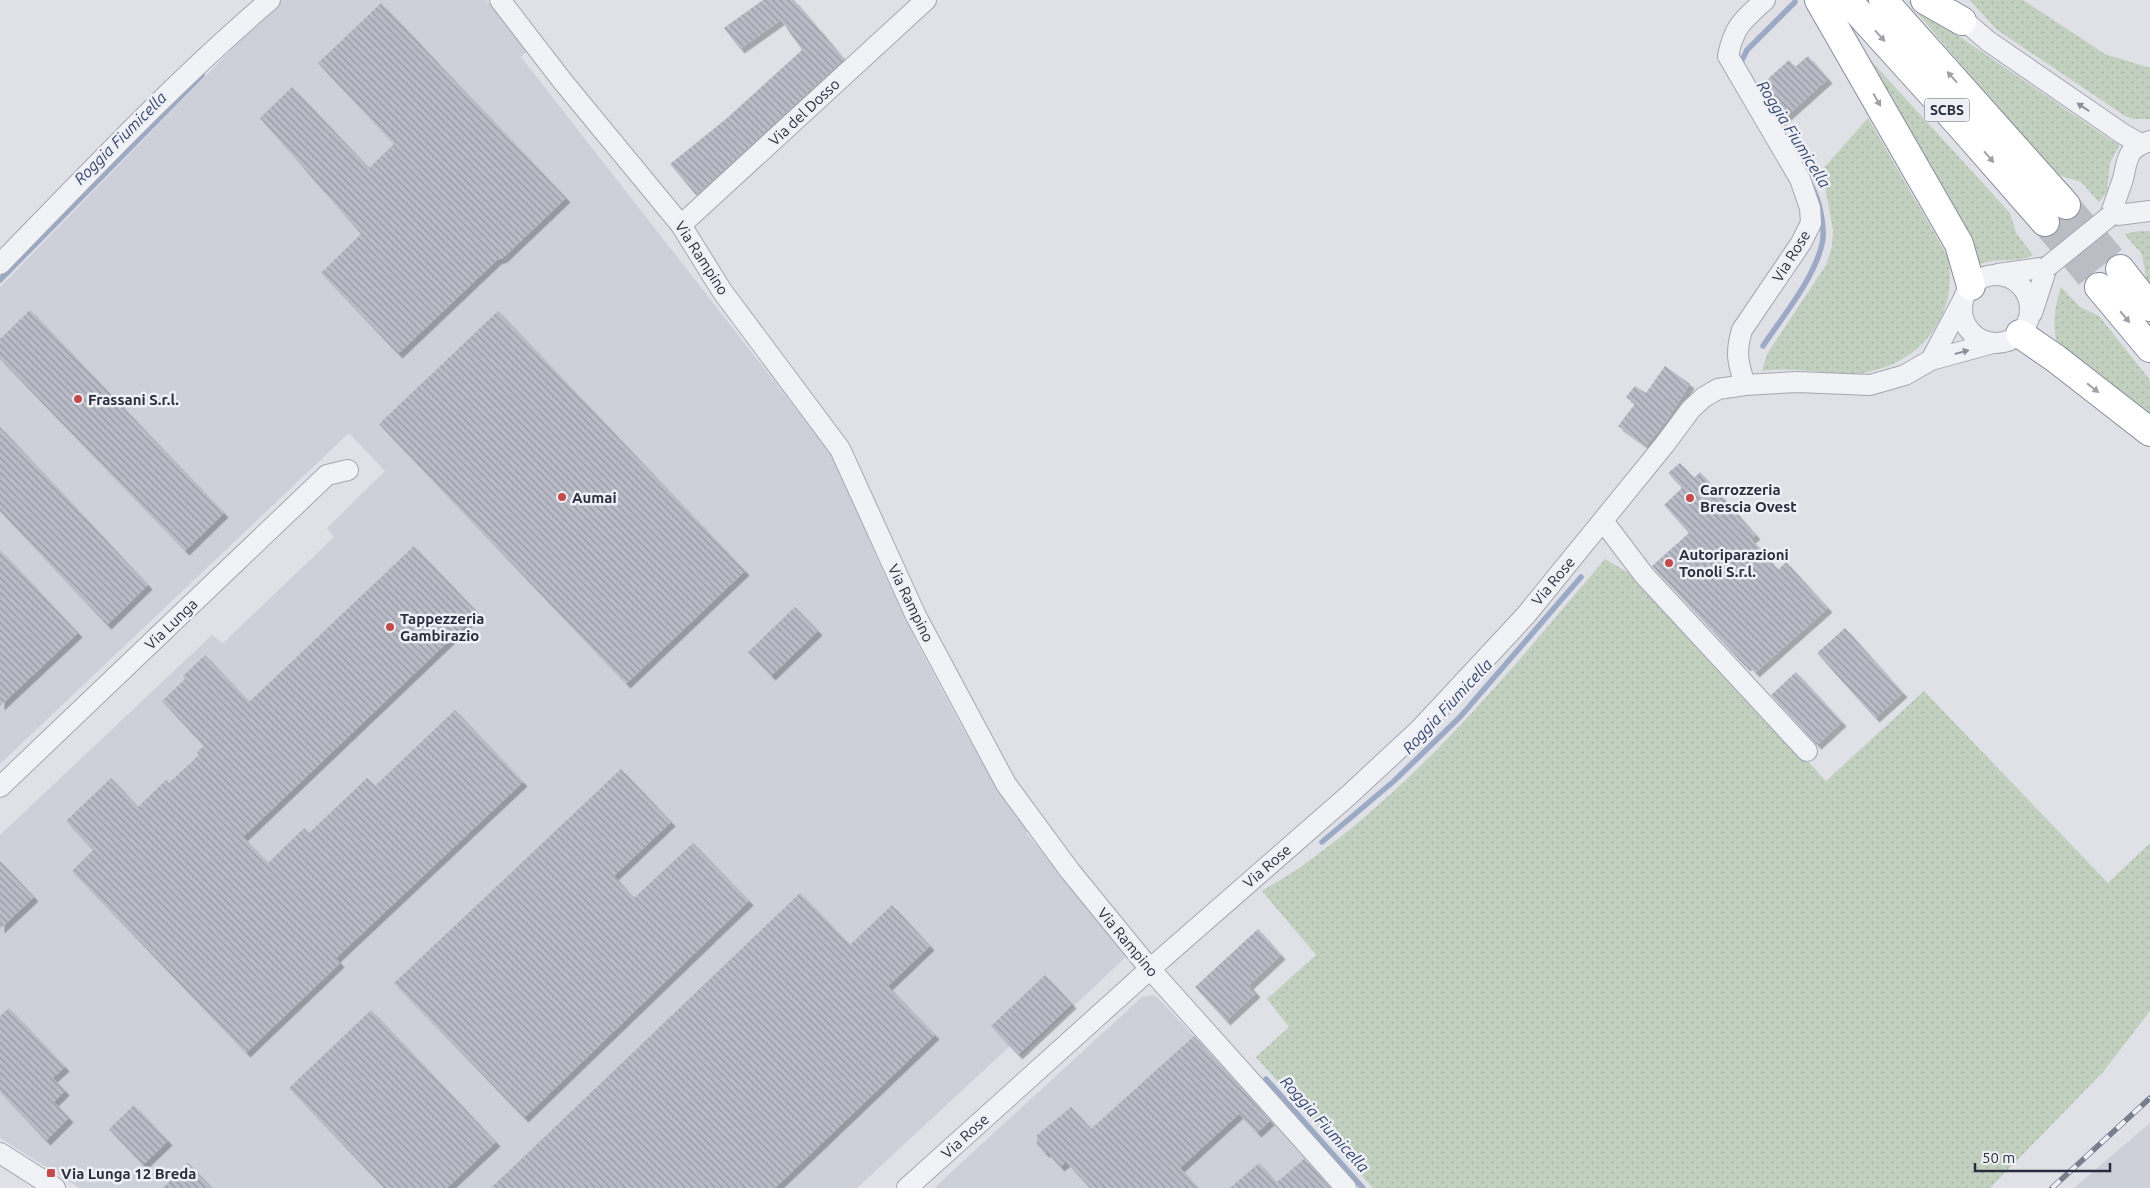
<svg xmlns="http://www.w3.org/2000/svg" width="2150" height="1188" viewBox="0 0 2150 1188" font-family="Ubuntu,sans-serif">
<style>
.built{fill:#cdd0d9}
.grass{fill:url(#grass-dots)}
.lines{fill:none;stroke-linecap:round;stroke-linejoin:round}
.stream{stroke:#9caac5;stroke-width:5.5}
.building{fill:url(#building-back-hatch);filter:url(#shadow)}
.highway-tunnel{stroke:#bbbdc5;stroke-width:28;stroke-dasharray:28 14;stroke-linecap:butt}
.street-casing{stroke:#a5a7b1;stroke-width:22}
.highway-casing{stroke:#878c9d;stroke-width:30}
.street{stroke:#f1f2f6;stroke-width:20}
.highway{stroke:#fff;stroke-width:28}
.rail-casing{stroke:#797e8f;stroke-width:5.5}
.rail{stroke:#eef0f5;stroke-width:4;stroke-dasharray:11;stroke-linecap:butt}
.street-bridge-casing{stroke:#a5a7b1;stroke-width:22;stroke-linecap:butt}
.street-bridge{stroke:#f1f2f6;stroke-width:20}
.oneway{fill:#9fa0a8}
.oneway2{fill:#8d909a}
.poi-dot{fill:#c44b4c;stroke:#eef0f5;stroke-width:2}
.labels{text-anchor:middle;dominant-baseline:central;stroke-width:5;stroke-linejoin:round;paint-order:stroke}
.shield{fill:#eef0f5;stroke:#646874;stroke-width:1}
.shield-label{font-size:14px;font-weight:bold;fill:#292d3d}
.street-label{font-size:15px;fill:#292d3d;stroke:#eef0f5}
.poi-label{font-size:15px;font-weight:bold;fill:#292d3d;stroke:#eef0f5;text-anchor:start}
.water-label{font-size:16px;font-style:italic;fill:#36476e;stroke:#eef0f5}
</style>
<defs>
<pattern id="grass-dots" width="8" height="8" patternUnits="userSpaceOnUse" patternTransform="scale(1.25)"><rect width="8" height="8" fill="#c2d0c0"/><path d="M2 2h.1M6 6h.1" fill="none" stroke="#a7b3a6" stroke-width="1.8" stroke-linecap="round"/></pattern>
<pattern id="building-back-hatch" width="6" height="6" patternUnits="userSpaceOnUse" patternTransform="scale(1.25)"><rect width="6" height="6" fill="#b9bcc6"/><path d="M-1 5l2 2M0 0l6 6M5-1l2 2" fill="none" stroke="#9699a2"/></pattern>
<filter id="shadow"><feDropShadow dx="4.5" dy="4.5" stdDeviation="0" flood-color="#0004"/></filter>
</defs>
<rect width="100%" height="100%" fill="#dfe1e7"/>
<g class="built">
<path d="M283,0H486L527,51L521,57L835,459L876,556L916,641L963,729L1017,819L1025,816L1033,828L1026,833L1128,955L1021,1056L1011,1045L857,1188H79L0,1138V835L212,635L223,643L334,537L327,528L385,471L349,433L0,764V287L265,15Z"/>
<path d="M1153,995L1158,998L1336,1188H934L1142,997Z"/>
<path d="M2150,1123V1188H2074Z"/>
</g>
<g class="grass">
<path d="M1906,0L2112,141L2120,144L2110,163L2107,192L2099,202L2081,182L2055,174Z"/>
<path d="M1970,0H2023L2105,54L2150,68V119H2134L2125,116L1996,29Z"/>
<path d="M1853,41L2010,213L2016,233L2033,255C2011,265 1997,255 1973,267Z"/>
<path d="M1868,118L1948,257C1959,313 1923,361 1868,372C1862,373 1856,375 1849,375C1837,375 1824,372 1811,371C1795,369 1779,369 1762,371L1767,354L1826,265L1832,247L1833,230L1822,170Z"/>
<path d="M2139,231H2150V284L2146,278L2142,254L2124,234Z"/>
<path d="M2061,287L2080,307L2099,316L2150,380V421L2058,348C2052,326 2054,308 2061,287Z"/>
<path d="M1605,559L1636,577L1670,611L1826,781L1924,691L2108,883L2150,843V1011L2103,1072L1990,1188H1373L1256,1057L1289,1027L1267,999L1316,955L1262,891C1278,881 1295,872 1310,860C1424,778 1514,666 1605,559Z"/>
</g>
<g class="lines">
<g class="stream">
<path d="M1740,64L1747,50L1795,2"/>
<path d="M0,280L202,75"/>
<path d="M1763,346C1783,316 1814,279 1822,244C1826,228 1819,198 1811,185"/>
<path d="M1322,842L1394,781L1460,717L1581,577"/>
<path d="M1266,1079L1363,1188"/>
</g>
</g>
<g class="building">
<path d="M763,0H794L844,59L696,195L670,164L726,119L802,50L781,20L740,49L724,28Z"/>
<path d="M381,3L566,198L503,258L497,260L398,354L321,273L361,234L260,118L292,87L369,168L394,144L318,63Z"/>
<path d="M1808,56L1828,79L1780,122L1760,86L1789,60L1795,67Z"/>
<path d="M30,310L224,513L185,551L0,359V339Z"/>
<path d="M498,311L745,571L626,684L379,424Z"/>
<path d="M1665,366L1690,384L1667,420L1646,446L1618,426L1635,404L1626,397L1635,386L1646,393Z"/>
<path d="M0,427L148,585L107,625L0,511Z"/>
<path d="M1680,463L1694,478L1700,472L1756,535L1751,539L1778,570L1786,562L1828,608L1755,673L1748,665L1746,667L1652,566L1689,533L1664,505L1682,488L1668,473Z"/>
<path d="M414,546L478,613L243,837L268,863L304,828L309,833L367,778L375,786L455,710L523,782L336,958L340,963L246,1053L72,871L93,850L66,821L111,778L138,807L166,780L169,783L199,755L197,752L204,746L162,701L185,679L183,676L205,655L249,702Z"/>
<path d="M0,550L78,633L0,706Z"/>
<path d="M795,607L818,631L771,676L748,652Z"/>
<path d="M1845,628L1903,693L1875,718L1817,653Z"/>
<path d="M1796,672L1842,722L1817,745L1771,695Z"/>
<path d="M621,769L671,822L614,876L634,898L693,843L749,901L524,1118L394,983Z"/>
<path d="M0,861L34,897L0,929Z"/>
<path d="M800,893L850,945L892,905L930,946L888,986L935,1035L775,1188H491Z"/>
<path d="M1258,929L1281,955L1249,985L1256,993L1226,1021L1195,987Z"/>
<path d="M1045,975L1072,1004L1018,1055L991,1026Z"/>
<path d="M9,1008L65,1067L53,1078L65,1091L54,1102L69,1118L46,1141L0,1092V1016Z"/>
<path d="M371,1010L496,1142L447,1188H384L289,1088Z"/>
<path d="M1194,1036L1270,1121L1257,1133L1239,1114L1180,1168L1198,1188H1090L1066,1162L1060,1167L1047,1152L1045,1153L1037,1145V1135L1071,1107L1091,1129Z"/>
<path d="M134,1105L168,1141L143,1165L109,1129Z"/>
<path d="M1304,1159L1330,1188H1230L1259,1163L1276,1183Z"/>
<path d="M188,1163L212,1188H163Z"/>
</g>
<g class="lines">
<g class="highway-tunnel">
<path d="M2066,205L2120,269"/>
<path d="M2045,222L2099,287"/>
</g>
<g class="street-casing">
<g id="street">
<path d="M500,0L564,83L681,225L722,291L840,449L916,616L1006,784L1070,871L1150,969L1346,1188"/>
<path d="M1953,11L1988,41L2123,134L2141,144"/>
<path d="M2150,141C2126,149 2128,158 2123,179C2119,191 2114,204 2110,216L2150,211"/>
<path d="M681,225L926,0"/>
<path d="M0,264C88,174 174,82 270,0"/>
<path d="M1998,274L2047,267L2032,313"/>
<circle cx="1996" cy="309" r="34"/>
<path d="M1931,360L1963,300"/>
<path d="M1745,385C1738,363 1735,353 1742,330L1801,243L1811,223L1810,208L1800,179L1728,56C1734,26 1743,20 1765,0"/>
<path d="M1603,521L1644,575L1807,751"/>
<path d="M0,787L327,475L348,470"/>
<path d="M0,1153L55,1188"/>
<path d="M907,1188L1150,969L1349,795L1420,729L1526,615L1665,444L1691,409L1704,397L1718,389L1745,385L1797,382L1870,385L1905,375L1931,360L1993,343"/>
</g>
</g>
<g class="highway-casing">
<g id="highway">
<path d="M1819,0L1959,244L1971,286"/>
<path d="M1847,0L1961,126L2045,222"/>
<path d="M1883,0L2066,205"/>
<path d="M1925,0L1962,21"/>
<path d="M2120,269L2150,307"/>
<path d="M2099,287L2150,348"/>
<path d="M2020,334L2055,358L2150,432"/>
</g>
</g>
<use href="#street" class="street"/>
<use href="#highway" class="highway"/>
<g class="rail-casing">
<path id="rail" d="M2052,1188L2150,1098"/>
</g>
<use href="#rail" class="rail"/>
<g class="street-bridge-casing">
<path id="street-bridge" d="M2047,267L2110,216"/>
</g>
<use href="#street-bridge" class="street-bridge"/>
</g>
<defs><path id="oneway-solid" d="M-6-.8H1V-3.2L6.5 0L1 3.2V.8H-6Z" transform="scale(1.25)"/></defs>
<g class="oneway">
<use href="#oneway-solid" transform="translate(1880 36) rotate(48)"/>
<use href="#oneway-solid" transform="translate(1952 77) rotate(-132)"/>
<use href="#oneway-solid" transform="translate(1877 100) rotate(60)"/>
<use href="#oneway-solid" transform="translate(1989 157) rotate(49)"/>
<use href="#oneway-solid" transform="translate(2125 317) rotate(50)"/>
<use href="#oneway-solid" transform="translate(2093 388) rotate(38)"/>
</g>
<g class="oneway2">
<use href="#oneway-solid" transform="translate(2083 107) rotate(-146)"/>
<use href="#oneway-solid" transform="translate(1962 352) rotate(-15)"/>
</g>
<g class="poi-dot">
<circle cx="78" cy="399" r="5"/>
<circle cx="562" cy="497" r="5"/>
<circle cx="1690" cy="498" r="5"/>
<circle cx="1669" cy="563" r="5"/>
<circle cx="390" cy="627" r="5"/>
<rect x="46" y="1168" width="10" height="10" rx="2.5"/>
</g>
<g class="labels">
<rect class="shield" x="1924.5" y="98.5" width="45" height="23" rx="4"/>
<g class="shield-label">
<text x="1947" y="110">SCBS</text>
</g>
<g class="street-label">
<text transform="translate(804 112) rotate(-43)">Via del Dosso</text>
<text transform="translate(1791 256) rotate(-58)">Via Rose</text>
<text transform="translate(702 258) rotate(57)">Via Rampino</text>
<text transform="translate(1553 581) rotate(-50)">Via Rose</text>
<text transform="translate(911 603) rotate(64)">Via Rampino</text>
<text transform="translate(171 624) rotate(-44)">Via Lunga</text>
<text transform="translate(1267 866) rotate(-41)">Via Rose</text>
<text transform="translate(1128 942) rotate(50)">Via Rampino</text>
<text transform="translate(965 1136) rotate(-42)">Via Rose</text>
</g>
<g class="poi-label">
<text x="88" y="399">Frassani S.r.l.</text>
<text x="1700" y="489">Carrozzeria<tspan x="1700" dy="17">Brescia Ovest</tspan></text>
<text x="572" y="497">Aumai</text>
<text x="1679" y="554">Autoriparazioni<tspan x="1679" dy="17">Tonoli S.r.l.</tspan></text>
<text x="400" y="618">Tappezzeria<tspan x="400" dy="17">Gambirazio</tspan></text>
<text x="61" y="1173">Via Lunga 12 Breda</text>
</g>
<g class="water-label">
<text transform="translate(1794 134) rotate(58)">Roggia Fiumicella</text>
<text transform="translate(120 138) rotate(-45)">Roggia Fiumicella</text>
<text transform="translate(1447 706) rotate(-47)">Roggia Fiumicella</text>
<text transform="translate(1325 1124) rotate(48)">Roggia Fiumicella</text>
</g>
</g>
<path d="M1975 1163v8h135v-8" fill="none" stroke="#292d3d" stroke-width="2.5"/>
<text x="1982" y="1163" font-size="15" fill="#292d3d" stroke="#eef0f5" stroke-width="4" paint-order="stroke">50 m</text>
</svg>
